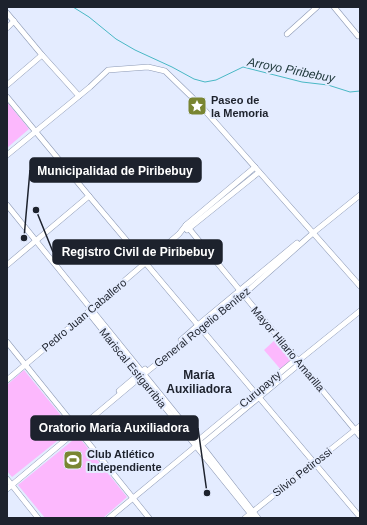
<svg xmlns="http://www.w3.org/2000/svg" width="367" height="525" viewBox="0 0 367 525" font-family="Helvetica,sans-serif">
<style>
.green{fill:#fcb8fd}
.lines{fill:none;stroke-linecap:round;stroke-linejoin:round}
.stream{stroke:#49b8c5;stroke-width:1}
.minor-casing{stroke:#8c99b5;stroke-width:6}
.minor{stroke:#fff;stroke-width:5}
.labels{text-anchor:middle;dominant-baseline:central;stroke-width:4;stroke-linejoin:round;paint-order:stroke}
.poi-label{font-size:11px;font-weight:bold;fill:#1d222d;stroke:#e4ecff;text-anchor:start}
.street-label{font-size:11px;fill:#1d222d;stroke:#e4ecff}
.water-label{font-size:12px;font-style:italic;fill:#20393c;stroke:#e4ecff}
.neighbourhood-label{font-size:12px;font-weight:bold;fill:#1d222d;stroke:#e4ecff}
.leader{fill:none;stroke:#1d222d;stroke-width:1.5}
.callout-dot{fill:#1d222d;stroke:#e4ecff;stroke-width:1.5}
.callout{fill:#1d222d;stroke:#1d222d;stroke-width:1.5}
.callout-label{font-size:12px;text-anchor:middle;font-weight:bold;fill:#fff}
</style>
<rect width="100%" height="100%" fill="#e4ecff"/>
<g class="green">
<path d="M7,102L29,129L7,148Z"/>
<path d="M276,339L294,360L282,371L264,350Z"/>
<path d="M24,370L72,429L12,477L7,471V385Z"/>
<path d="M78,436L127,497L103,518H45L18,485Z"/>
</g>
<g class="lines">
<path class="stream" d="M73,7L89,17L116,39L135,50L172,67L194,79L205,82L216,80L243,67L302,82L328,85L350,92L360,91"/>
<g class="minor-casing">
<g id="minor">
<path d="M334,7L358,36"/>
<path d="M7,13L42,55L79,96"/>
<path d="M7,28L14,21"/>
<path d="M287,34L317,7"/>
<path d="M7,85L42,55"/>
<path d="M7,97L89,196L360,517"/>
<path d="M7,155L90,87L108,70L148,67L165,71L200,105L360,286"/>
<path d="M7,205L202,446L258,518"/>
<path d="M186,225L360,436"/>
<path d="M187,230L259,172"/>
<path d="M7,265L89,196"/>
<path d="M88,312L254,518"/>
<path d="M181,340L198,325L297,243"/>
<path d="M7,342L149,518"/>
<path d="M7,380L88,312L179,234L186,225L255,167"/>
<path d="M119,391L145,369"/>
<path d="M199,443H204L298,365V361"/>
<path d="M7,479L38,518"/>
<path d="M7,489L144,374L243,295L313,233L360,195"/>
<path d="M109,518L196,446L199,443L200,439L294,361H298L360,311"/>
<path d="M245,518L360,426"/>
</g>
</g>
<use href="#minor" class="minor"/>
</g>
<defs>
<g id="sight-square" transform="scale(1)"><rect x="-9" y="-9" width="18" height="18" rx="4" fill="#798532" stroke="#e4ecff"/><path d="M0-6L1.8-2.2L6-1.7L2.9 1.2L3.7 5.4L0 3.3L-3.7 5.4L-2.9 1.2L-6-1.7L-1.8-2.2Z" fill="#fff"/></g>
<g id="stadium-square" transform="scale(1)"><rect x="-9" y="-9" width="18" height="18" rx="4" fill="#798532" stroke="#e4ecff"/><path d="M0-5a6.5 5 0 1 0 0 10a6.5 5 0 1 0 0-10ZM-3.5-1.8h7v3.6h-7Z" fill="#fff"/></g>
</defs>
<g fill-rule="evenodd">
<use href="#sight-square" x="197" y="106"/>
<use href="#stadium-square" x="73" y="460"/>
</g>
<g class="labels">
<g class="poi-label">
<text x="211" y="100">Paseo de<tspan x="211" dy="13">la Memoria</tspan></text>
<text x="87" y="454">Club Atlético<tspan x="87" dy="13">Independiente</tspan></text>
</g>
<g class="street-label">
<text transform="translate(84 315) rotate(-40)">Pedro Juan Caballero</text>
<text transform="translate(202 327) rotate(-39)">General Rogelio Benítez</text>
<text transform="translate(288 349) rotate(50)">Mayor Hilario Amarilla</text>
<text transform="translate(133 368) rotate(51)">Mariscal Estigarribia</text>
<text transform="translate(260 389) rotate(-40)">Curupayty</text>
<text transform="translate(302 472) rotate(-38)">Silvio Petirossi</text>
</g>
<g class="water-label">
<text transform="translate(291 70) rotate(11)">Arroyo Piribebuy</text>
</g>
<g class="neighbourhood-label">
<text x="199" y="375">María<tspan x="199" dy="14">Auxiliadora</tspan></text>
</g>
</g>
<path class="leader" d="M24 238L30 170M36 210L53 252M207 493L198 428"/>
<g class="callout-dot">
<circle cx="24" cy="238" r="4"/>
<circle cx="36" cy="210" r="4"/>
<circle cx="207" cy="493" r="4"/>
</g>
<g class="callout">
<rect x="30" y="158" width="171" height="24" rx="4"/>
<rect x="53" y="240" width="169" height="24" rx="4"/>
<rect x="31" y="416" width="167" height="24" rx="4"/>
</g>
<g class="callout-label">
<text x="115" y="175">Municipalidad de Piribebuy</text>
<text x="138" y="256">Registro Civil de Piribebuy</text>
<text x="114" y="432">Oratorio María Auxiliadora</text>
</g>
<rect width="367" height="525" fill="none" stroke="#1d222d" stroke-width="16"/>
</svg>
